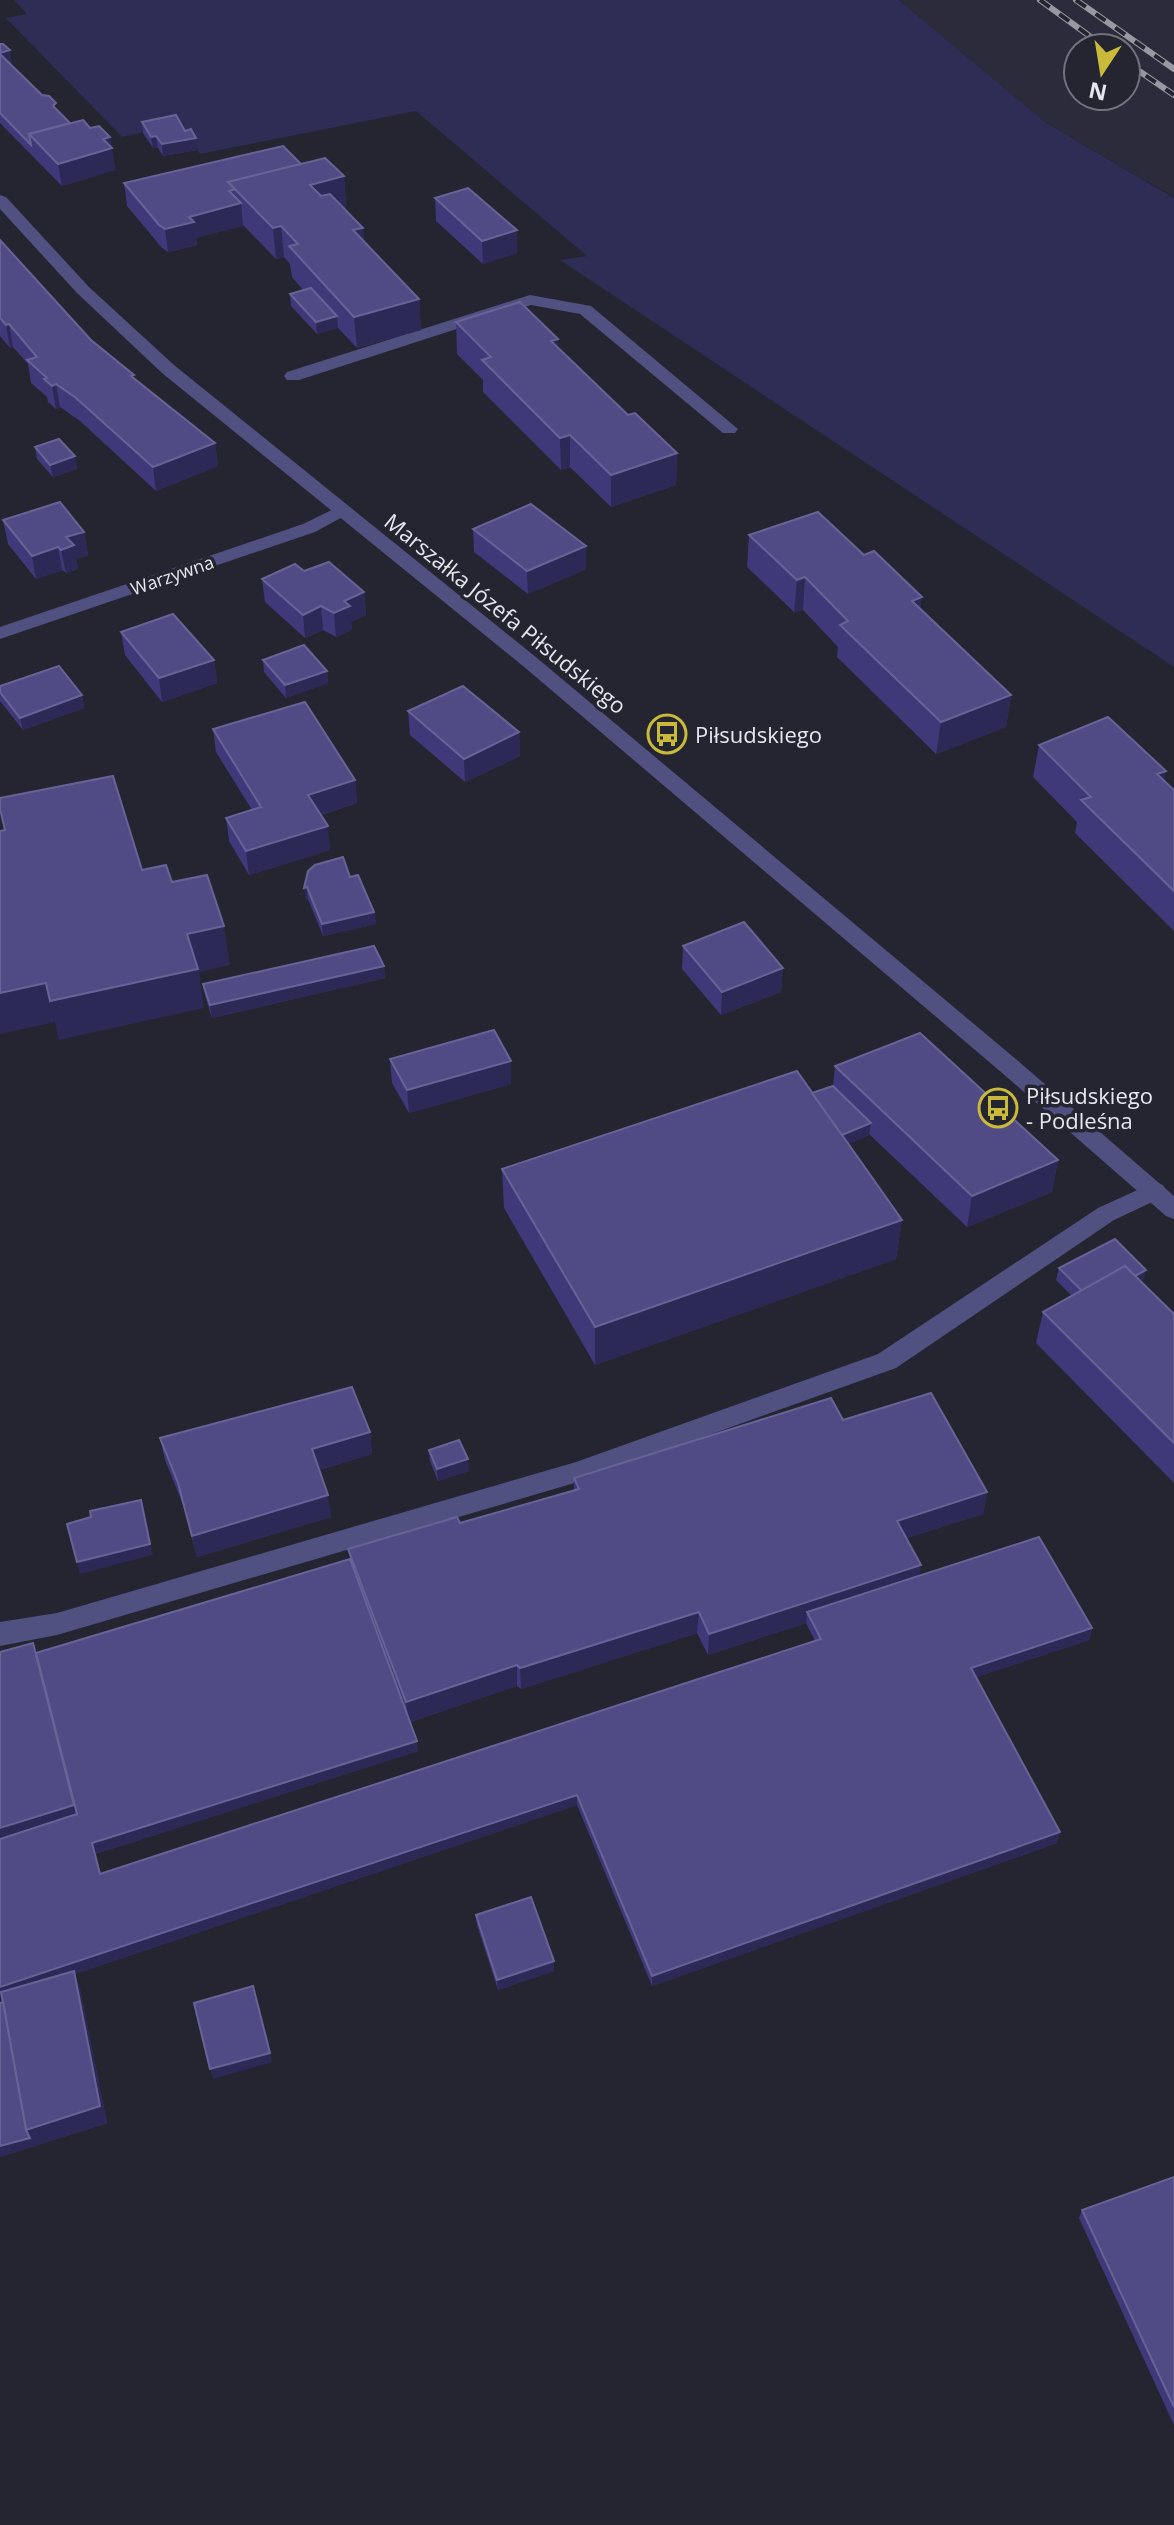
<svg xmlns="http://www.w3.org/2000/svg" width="1174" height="2525" viewBox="0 0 1174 2525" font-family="'Open Sans',sans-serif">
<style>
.built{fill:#2b2b3c;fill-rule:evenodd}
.green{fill:#2d2d55}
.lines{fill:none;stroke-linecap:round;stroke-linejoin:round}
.service{fill:#505081;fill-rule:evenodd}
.minor{fill:#505081;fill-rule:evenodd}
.tertiary{fill:#505081;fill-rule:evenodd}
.rail-casing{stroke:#9798a1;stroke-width:6}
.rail{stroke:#242530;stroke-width:4;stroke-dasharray:12;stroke-linecap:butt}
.wall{fill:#3f3879;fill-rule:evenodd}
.shaded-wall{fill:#2c2956}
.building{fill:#514b85;stroke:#686396;stroke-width:2}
.labels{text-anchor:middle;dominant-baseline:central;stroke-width:7;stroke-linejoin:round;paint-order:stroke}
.far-street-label{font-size:18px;fill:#e6e6ee;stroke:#242530}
.street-label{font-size:22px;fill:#e6e6ee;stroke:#242530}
.poi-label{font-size:22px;fill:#e6e6ee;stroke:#242530;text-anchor:start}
</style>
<rect width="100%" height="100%" fill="#242530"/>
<path class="built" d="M899,0H1174V197L1045,122ZM1078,48H1126V96H1078Z"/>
<path class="green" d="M14,0H899L1045,122L1174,198V667L560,260L587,256L416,111L200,154L181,124L122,137L6,18L27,14Z"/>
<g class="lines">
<g class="service">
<path d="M530,295L591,306L738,429L735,433H723L580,314L531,305L299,380H287L284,376L287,372Z"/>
<path d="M1155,1182L1163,1185L1167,1191L1163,1197L1114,1220L896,1368L578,1482L57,1635L0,1646V1622L57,1613L576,1462L878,1354L1098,1208Z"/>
</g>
<path class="minor" d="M342,505L348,506L351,510L348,514L315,532L0,639V627L303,524Z"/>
<path class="tertiary" d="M0,195L6,197L89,287L174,365L537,658L1017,1060L1174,1196V1219L1166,1216L1001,1072L523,666L162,373L77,293L0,209Z"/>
<g class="rail-casing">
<g id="rail">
<path d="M1040,0L1106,48"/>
<path d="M1076,0L1174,69"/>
<path d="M1126,62L1174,95"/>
</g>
</g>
<use href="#rail" class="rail"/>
</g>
<g class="wall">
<path d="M0,44L12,62L9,63L70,123L90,128L110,137L115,170L62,186L0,123Z"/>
<path d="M142,122L197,150L163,156L158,148H153L143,133Z"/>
<path d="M301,164L344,176L346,207L343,208L363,228L364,241L419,299L421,330L357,348L338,328L317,334L291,306L290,294L303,290L292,277L290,264L284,257L276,259L243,225L196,238L197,245L168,252L162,248L127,206L124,183Z"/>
<path d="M435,198L517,230V253L483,264L436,221Z"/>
<path d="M0,240L91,340L135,379L215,443L218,466L156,491L80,421L60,407L56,409L48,402L47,397L31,383L28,364L13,347L10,348L0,336Z"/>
<path d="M456,322L558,348L628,415L677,453L676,485L611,507L570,467L561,470L483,392V380L457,354Z"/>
<path d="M35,447L77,469L53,477L37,459Z"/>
<path d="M3,520L84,532L88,555L76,559L78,569L66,573L62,570L36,579L8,544Z"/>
<path d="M473,529L586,569L528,594L474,552Z"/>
<path d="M749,535L921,609L1011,695L1006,727L936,754L837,657L838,647L803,610L794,612L747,567Z"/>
<path d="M304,571L364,592L366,615L351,622L352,630L336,637L323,630L305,638L265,602L262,579Z"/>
<path d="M121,632L214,660L217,683L162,702L125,655Z"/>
<path d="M263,660L327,671L328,683L286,698L264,672Z"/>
<path d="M0,686L82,695L84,708L23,730L0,701Z"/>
<path d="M408,711L519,732L520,756L465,782L410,735Z"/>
<path d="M213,729L355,780L357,803L321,815L330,850L249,875L229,841L226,818L252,810L216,752Z"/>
<path d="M1039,745L1164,781L1174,790V931L1075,833L1077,822L1033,777Z"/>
<path d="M350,877L374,912L376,924L323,936L308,899L306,900L304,888Z"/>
<path d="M683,946L783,968L781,992L721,1015L682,969Z"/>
<path d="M384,966L385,978L212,1018L205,996L203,984Z"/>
<path d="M390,1059L511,1061V1084L409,1113L392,1083Z"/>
<path d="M835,1066L1058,1160L1052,1192L967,1227L869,1134V1135L848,1144L902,1220L896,1259L595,1365L504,1208L502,1169L812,1092L833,1086Z"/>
<path d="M1059,1268L1143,1282L1142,1283L1174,1314V1483L1036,1343L1043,1312L1072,1296L1056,1280Z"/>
<path d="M843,1420L987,1492L983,1514L907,1538L919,1576L1092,1628L1089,1640L976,1677L1057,1843L652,1986L577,1805L75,1974L80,1990L107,2123L0,2157V2003L3,2002L2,1998L36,1653L350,1559L348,1549L460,1523L574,1491V1478ZM806,1623L815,1641L101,1874L95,1854L418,1751L410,1722L517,1686L521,1689L697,1633L708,1655Z"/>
<path d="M370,1432L372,1454L319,1470L331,1517L197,1557L183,1505L165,1460L160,1438Z"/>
<path d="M429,1450L469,1471L438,1481L430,1461Z"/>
<path d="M476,1915L554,1961V1971L498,1990L477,1925Z"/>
<path d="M1174,2177V2425L1079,2218L1082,2210Z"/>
</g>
<g class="shaded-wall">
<path d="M10,50L12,62L1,65L0,53Z"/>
<path d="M156,136L158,148H153L151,137Z"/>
<path d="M110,137L115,170L62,186L58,164L103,139Z"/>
<path d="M196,138L197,150L163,156L162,144Z"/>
<path d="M344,176L346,207L313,215L310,185Z"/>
<path d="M241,203L243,226L196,238L197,245L168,252L165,229L189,217Z"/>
<path d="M281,226L284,257L276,259L273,228Z"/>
<path d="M363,228L365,259L353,230Z"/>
<path d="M517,230V253L483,264L482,241Z"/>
<path d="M419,299L421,330L357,348L354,317Z"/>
<path d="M337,316L338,328L317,334L316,322Z"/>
<path d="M9,324L13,347L10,348L6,325Z"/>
<path d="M558,339V370L551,341Z"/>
<path d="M56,384L60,407L56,409L52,386Z"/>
<path d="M570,435V467L561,470L560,438Z"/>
<path d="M215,443L218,466L156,491L153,467Z"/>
<path d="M677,453L676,485L611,507V475Z"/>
<path d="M75,456L77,469L53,477L50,465Z"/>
<path d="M84,532L88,555L76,559L78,569L66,573L61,550L66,537Z"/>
<path d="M586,546V569L528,594L527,571Z"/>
<path d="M58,547L62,570L36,579L32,556Z"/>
<path d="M805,577L803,610L794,612L797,580Z"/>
<path d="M364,592L366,615L351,622L352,630L336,637L334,613L344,601Z"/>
<path d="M922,597L918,630L912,601Z"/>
<path d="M321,606L323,630L305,638L303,615Z"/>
<path d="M214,660L217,683L162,702L159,678Z"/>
<path d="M327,671L328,683L286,698L285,685Z"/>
<path d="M82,695L84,708L23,730L20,718Z"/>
<path d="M1011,695L1006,727L936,754L941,722Z"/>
<path d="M519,732L520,756L465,782L464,759Z"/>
<path d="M1166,771L1159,803L1157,774Z"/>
<path d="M355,780L357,803L310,818L308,795Z"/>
<path d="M328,826L330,850L249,875L246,851Z"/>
<path d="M307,887L308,899L306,900L304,888Z"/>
<path d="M374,912L376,924L323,936L322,924Z"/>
<path d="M224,926L230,965L199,972L204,1008L59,1040L50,1001L187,934Z"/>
<path d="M384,966L385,978L212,1018L210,1005Z"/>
<path d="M783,968L781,992L721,1015L722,992Z"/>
<path d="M46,983L55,1022L0,1034V993Z"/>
<path d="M511,1061V1084L409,1113L407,1090Z"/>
<path d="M871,1123L869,1135L824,1154L825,1142Z"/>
<path d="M1058,1160L1052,1192L967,1227L972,1196Z"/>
<path d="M902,1220L896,1259L595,1365V1327Z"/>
<path d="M1146,1270L1143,1282L1089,1313L1092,1301Z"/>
<path d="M370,1432L372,1454L315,1471L312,1449Z"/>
<path d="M468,1459L469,1471L438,1481L437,1469Z"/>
<path d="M987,1492L983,1514L894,1542L897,1521Z"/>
<path d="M328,1495L331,1517L197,1557L192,1536Z"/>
<path d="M150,1544L153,1555L80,1574L77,1562Z"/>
<path d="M921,1565L918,1586L807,1612L806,1623L708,1655L709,1634Z"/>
<path d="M699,1612L697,1633L521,1689L520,1668Z"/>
<path d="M1092,1628L1089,1640L969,1679L971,1668Z"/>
<path d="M517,1665V1686L409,1722L406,1702Z"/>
<path d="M417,1741L418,1751L95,1854L92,1843Z"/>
<path d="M577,1795V1805L75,1974L80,1990L107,2123L0,2157V2146L26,2130L74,1974L0,1998V1987Z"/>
<path d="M74,1805L80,1825L0,1850V1828Z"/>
<path d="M1060,1832L1057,1843L652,1986V1976Z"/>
<path d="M554,1961V1971L498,1990L497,1980Z"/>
<path d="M270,2053L272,2062L213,2079L210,2069Z"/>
</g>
<g class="building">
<path d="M0,44H3L10,50L0,53Z"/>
<path d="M0,54L42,95L49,96L56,103L53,106L70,123L29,134L31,145L0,113Z"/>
<path d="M176,115L185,131L191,129L196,138L162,144L156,136L151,137L142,122Z"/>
<path d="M83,120L90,128L99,126L110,137L103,139L112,148L58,164L29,134Z"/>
<path d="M283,146L301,164L228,182L235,189L229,191L241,203L189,217L194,222L165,229L159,225L124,183Z"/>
<path d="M325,158L344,176L310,185L321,196L330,194L363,228L353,230L419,299L354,317L289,246L298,244L281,226L273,228L228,182Z"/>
<path d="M468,188L517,230L482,241L435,198Z"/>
<path d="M0,240L91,340L134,375L131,376L215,443L153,467L76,398L56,384L52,386L44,379L47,378L27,360L37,357L9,324L6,325L0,318Z"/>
<path d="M311,288L337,316L316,322L290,294Z"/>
<path d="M520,302L558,339L551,341L628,415L635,413L677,453L611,475L570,435L560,438L482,360L491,357L456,322Z"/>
<path d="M59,439L75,456L50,465L35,447Z"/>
<path d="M60,502L84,532L66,537L74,545L61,550L58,547L32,556L3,520Z"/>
<path d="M531,504L586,546L527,571L473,529Z"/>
<path d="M818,512L864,555L874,551L922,597L912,601L1011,695L941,722L840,625L848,621L805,577L797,580L749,535Z"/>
<path d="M329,562L364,592L344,601L350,606L334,613L321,606L303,615L262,579L295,564L304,571Z"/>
<path d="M173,614L214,660L159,678L121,632Z"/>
<path d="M304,645L327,671L285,685L263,660Z"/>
<path d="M59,666L82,695L20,718L0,692V686Z"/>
<path d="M463,686L519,732L464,759L408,711Z"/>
<path d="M305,702L355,780L308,795L328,826L246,851L226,818L261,807L213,729Z"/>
<path d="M1108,717L1166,771L1157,774L1174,790V891L1081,800L1091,797L1039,745Z"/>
<path d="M113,776L142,870L166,865L172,882L207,875L224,926L187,934L198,969L50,1001L46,983L0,993V831L5,830L0,809V798Z"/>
<path d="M343,857L350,877L358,875L374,912L322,924L307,887L304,888L308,871L315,865Z"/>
<path d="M744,922L783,968L722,992L683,946Z"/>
<path d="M374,946L384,966L210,1005L203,984Z"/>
<path d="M494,1030L511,1061L407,1090L390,1059Z"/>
<path d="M920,1033L1058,1160L972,1196L835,1066Z"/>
<path d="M797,1071L902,1220L595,1327L502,1169Z"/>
<path d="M833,1086L871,1123L842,1135L812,1093Z"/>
<path d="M1115,1239L1146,1270L1135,1276L1125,1266L1082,1291L1059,1268Z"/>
<path d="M1125,1266L1174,1314V1443L1043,1312Z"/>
<path d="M352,1387L370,1432L312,1449L328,1495L192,1536L178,1483L160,1438Z"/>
<path d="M931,1393L987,1492L897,1521L921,1565L709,1634L699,1612L520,1668L517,1665L406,1702L348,1549L457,1517L460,1523L579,1489L574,1478L831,1398L843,1420Z"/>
<path d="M459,1440L468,1459L437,1469L429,1450Z"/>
<path d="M141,1500L150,1544L77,1562L67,1524L91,1517L90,1511Z"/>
<path d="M1039,1537L1092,1628L971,1668L1060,1832L652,1976L577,1795L0,1987V1839L77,1814L36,1653L350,1559L417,1741L92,1843L100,1874L821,1639L807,1612Z"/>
<path d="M33,1643L74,1805L0,1828V1652Z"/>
<path d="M531,1897L554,1961L497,1980L476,1915Z"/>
<path d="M74,1971L100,2106L26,2130L1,1992Z"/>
<path d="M253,1986L270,2053L210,2069L194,2003Z"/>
<path d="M3,2002L26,2130L30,2138L0,2146V2003Z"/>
<path d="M1174,2177V2407L1082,2210Z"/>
</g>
<defs>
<g id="bus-ring" transform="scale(2)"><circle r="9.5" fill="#242530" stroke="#c9ba3a" stroke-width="1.5"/><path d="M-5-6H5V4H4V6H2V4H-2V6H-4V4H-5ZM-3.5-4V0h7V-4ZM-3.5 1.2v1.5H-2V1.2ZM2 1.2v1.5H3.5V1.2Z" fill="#c9ba3a"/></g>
</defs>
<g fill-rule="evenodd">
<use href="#bus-ring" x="667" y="734"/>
<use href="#bus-ring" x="998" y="1108"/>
</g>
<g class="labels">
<g class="far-street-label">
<text transform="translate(172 575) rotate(-19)">Warzywna</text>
</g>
<g class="street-label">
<text transform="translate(506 613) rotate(39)">Marszałka Józefa Piłsudskiego</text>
</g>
<g class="poi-label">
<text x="695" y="734">Piłsudskiego</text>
<text x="1026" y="1095">Piłsudskiego<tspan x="1026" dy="25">- Podleśna</tspan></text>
</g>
</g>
<g transform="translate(1102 72) rotate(192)"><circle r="38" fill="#242530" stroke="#72727c" stroke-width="2"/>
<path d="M0-6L14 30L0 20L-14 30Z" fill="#c9ba3a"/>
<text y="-12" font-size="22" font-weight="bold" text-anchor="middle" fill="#e6e6ee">N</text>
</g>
</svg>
